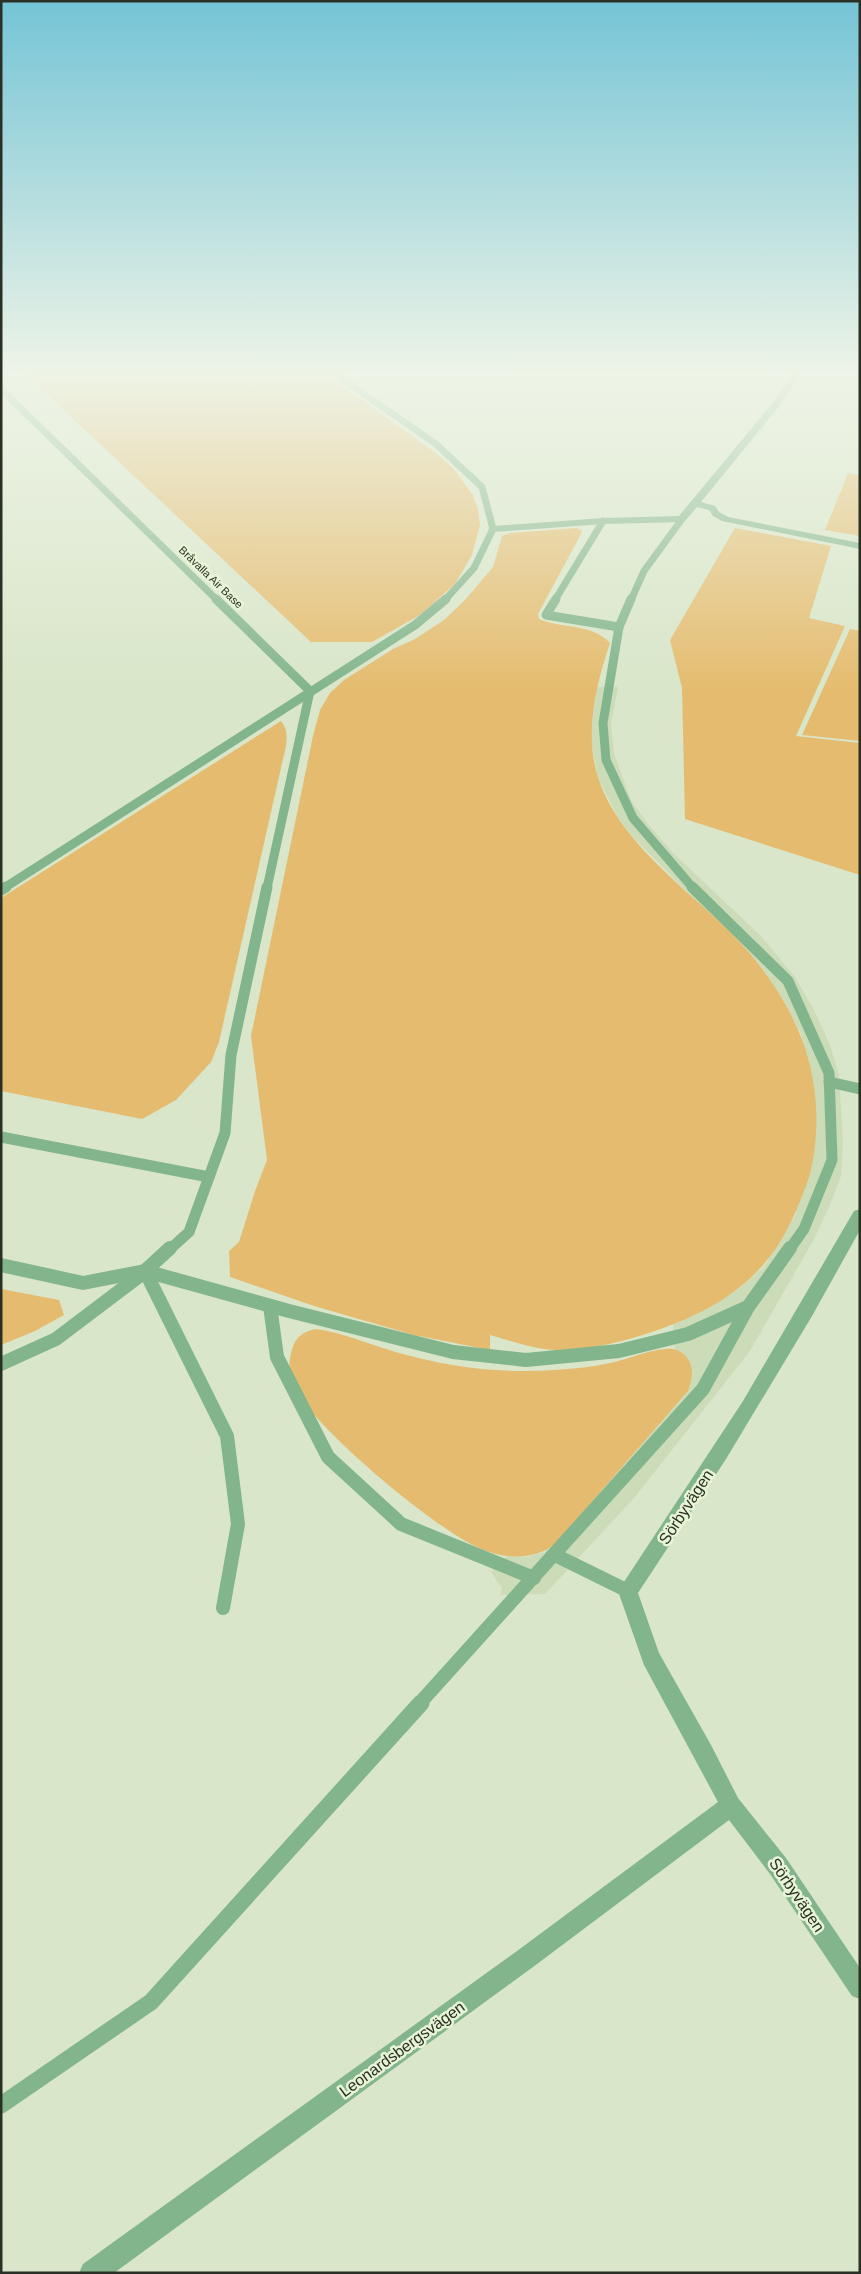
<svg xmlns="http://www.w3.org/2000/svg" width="861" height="2274" viewBox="0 0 861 2274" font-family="Arial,sans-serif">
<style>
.built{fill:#ccdcb8}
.green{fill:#e5bc6f}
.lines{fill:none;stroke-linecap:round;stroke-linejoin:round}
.service-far4{stroke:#83b58c;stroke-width:7}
.service-far3{stroke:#83b58c;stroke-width:9}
.service-far2{stroke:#83b58c;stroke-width:11}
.service-far1{stroke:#83b58c;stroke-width:14}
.service{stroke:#83b58c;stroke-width:17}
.minor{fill:#83b58c;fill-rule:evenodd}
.labels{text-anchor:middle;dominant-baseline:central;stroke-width:5;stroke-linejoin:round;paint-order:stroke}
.far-street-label{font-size:11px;fill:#2b3025;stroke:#e7f4d6}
.near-street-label{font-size:16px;fill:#2b3025;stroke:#e7f4d6}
</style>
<rect width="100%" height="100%" fill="#d9e6c9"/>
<path class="built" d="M597,687H618L611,723L614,754L631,800L647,823L675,855L761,936L795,977L814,1010L830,1045L839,1075L843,1143L841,1176L830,1205L813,1241L750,1351L634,1498L545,1594L500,1595L502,1588L491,1572L508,1555L527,1557L545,1552L685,1355L675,1349L673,1324L712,1306L740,1288L764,1267L796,1214L802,1036L783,999L761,967L632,836L617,816L598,777L590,733Z"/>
<g class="green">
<path d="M22,371H321L436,453L454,469L472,494L478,509L480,525L472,555L455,584L420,615L372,642H311Z"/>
<path d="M848,473L860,475V536L825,530Z"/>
<path d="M577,528L582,531L581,534L538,614L539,619C562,629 592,623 610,643C596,685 584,732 598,777C617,839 683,886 728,930C784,986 821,1053 816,1133C815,1149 813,1167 807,1183C788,1236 768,1271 719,1302C678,1327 602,1352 555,1350C532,1349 512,1341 490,1335V1350L414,1335L314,1306L230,1277L229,1251L239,1242L255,1191L267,1160L251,1036L313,736L320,710L330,693L344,680L393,649L415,639L444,620L465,600L493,567L502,536L510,533Z"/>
<path d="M735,528L831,546L809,618L845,626L796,736L860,743V875L685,819L682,688L670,640Z"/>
<path d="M850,629L860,631V741L802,735Z"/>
<path d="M281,721C292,734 284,752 281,768L219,1042L211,1062L176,1100L142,1119L1,1091V898Z"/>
<path d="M1,1289L59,1300L64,1315L35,1331L1,1345Z"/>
<path d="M316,1329C344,1333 371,1345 399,1353C449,1367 502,1374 554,1370C572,1369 592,1367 610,1363C626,1360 663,1344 677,1350C695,1358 694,1376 688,1391L555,1544C534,1561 503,1559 479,1548C437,1530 312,1427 294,1386C289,1374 288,1362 292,1350C296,1336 303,1332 316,1329Z"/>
</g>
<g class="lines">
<g class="service-far4">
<path d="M331,371L436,444L482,487L493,529L474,568L445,600"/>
<path d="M1,389L217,600"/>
<path d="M555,600L603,521"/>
<path d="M631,600L644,571L682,519"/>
</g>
<g class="service-far3">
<path d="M216,599L310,691"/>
<path d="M556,599L546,615L619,627"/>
<path d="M631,599L619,627L603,723L606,760L633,818L693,888"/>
<path d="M4,888L415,625L446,599"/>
<path d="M267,888L310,691"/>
</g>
<g class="service-far2">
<path d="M692,887L788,981L829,1073L832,1160L804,1229L789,1250"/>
<path d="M1,890L6,887"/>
<path d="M829,1082L860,1089"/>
<path d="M1,1137L209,1177"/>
<path d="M169,1250L189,1232L225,1133L231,1055L267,887"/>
</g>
<g class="service-far1">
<path d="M1,1265L83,1283L145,1271L170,1248"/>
<path d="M145,1271L289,1311L453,1352L526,1360L619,1351L688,1334L748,1307L790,1248"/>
<path d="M145,1271L227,1436L238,1524L223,1608"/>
<path d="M270,1306L277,1357L328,1457L401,1524L534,1578"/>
<path d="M1,1364L56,1339L142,1274"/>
<path d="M555,1555L628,1591"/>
<path d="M419,1704L703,1389L748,1307"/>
</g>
<path class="service" d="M1,2105L151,2002L421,1703"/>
<g class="minor">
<path d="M610,371H650L646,373H614Z"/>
<path d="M795,371H803L781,404L701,502L715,506L719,512L728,517L860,543V549L722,521L713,516L709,510L697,507L685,521L682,522L603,524L493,532L488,529L493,526L603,518L679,516L775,400Z"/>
<path d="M860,1209V1230L812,1316L726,1459L638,1593L659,1653L711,1745L738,1798L786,1858L860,1968V1999L852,1996L770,1874L729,1820L533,1967L114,2273H79L83,2264L517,1951L718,1802L644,1665L618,1591L743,1401L854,1211Z"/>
</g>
</g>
<linearGradient id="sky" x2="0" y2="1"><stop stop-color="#74c4d6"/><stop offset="0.54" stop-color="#eef4e7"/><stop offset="1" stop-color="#eef4e7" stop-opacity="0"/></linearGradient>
<rect width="861" height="689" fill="url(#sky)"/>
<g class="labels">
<g class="far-street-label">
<text transform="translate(211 577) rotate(44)">Bråvalla Air Base</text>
</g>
<g class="near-street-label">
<text transform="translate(686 1507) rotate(-57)">Sörbyvägen</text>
<text transform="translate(797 1895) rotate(56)">Sörbyvägen</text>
<text transform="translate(402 2049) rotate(-36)">Leonardsbergsvägen</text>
</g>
</g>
<rect width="861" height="2274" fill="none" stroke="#2b3025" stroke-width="5"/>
</svg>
